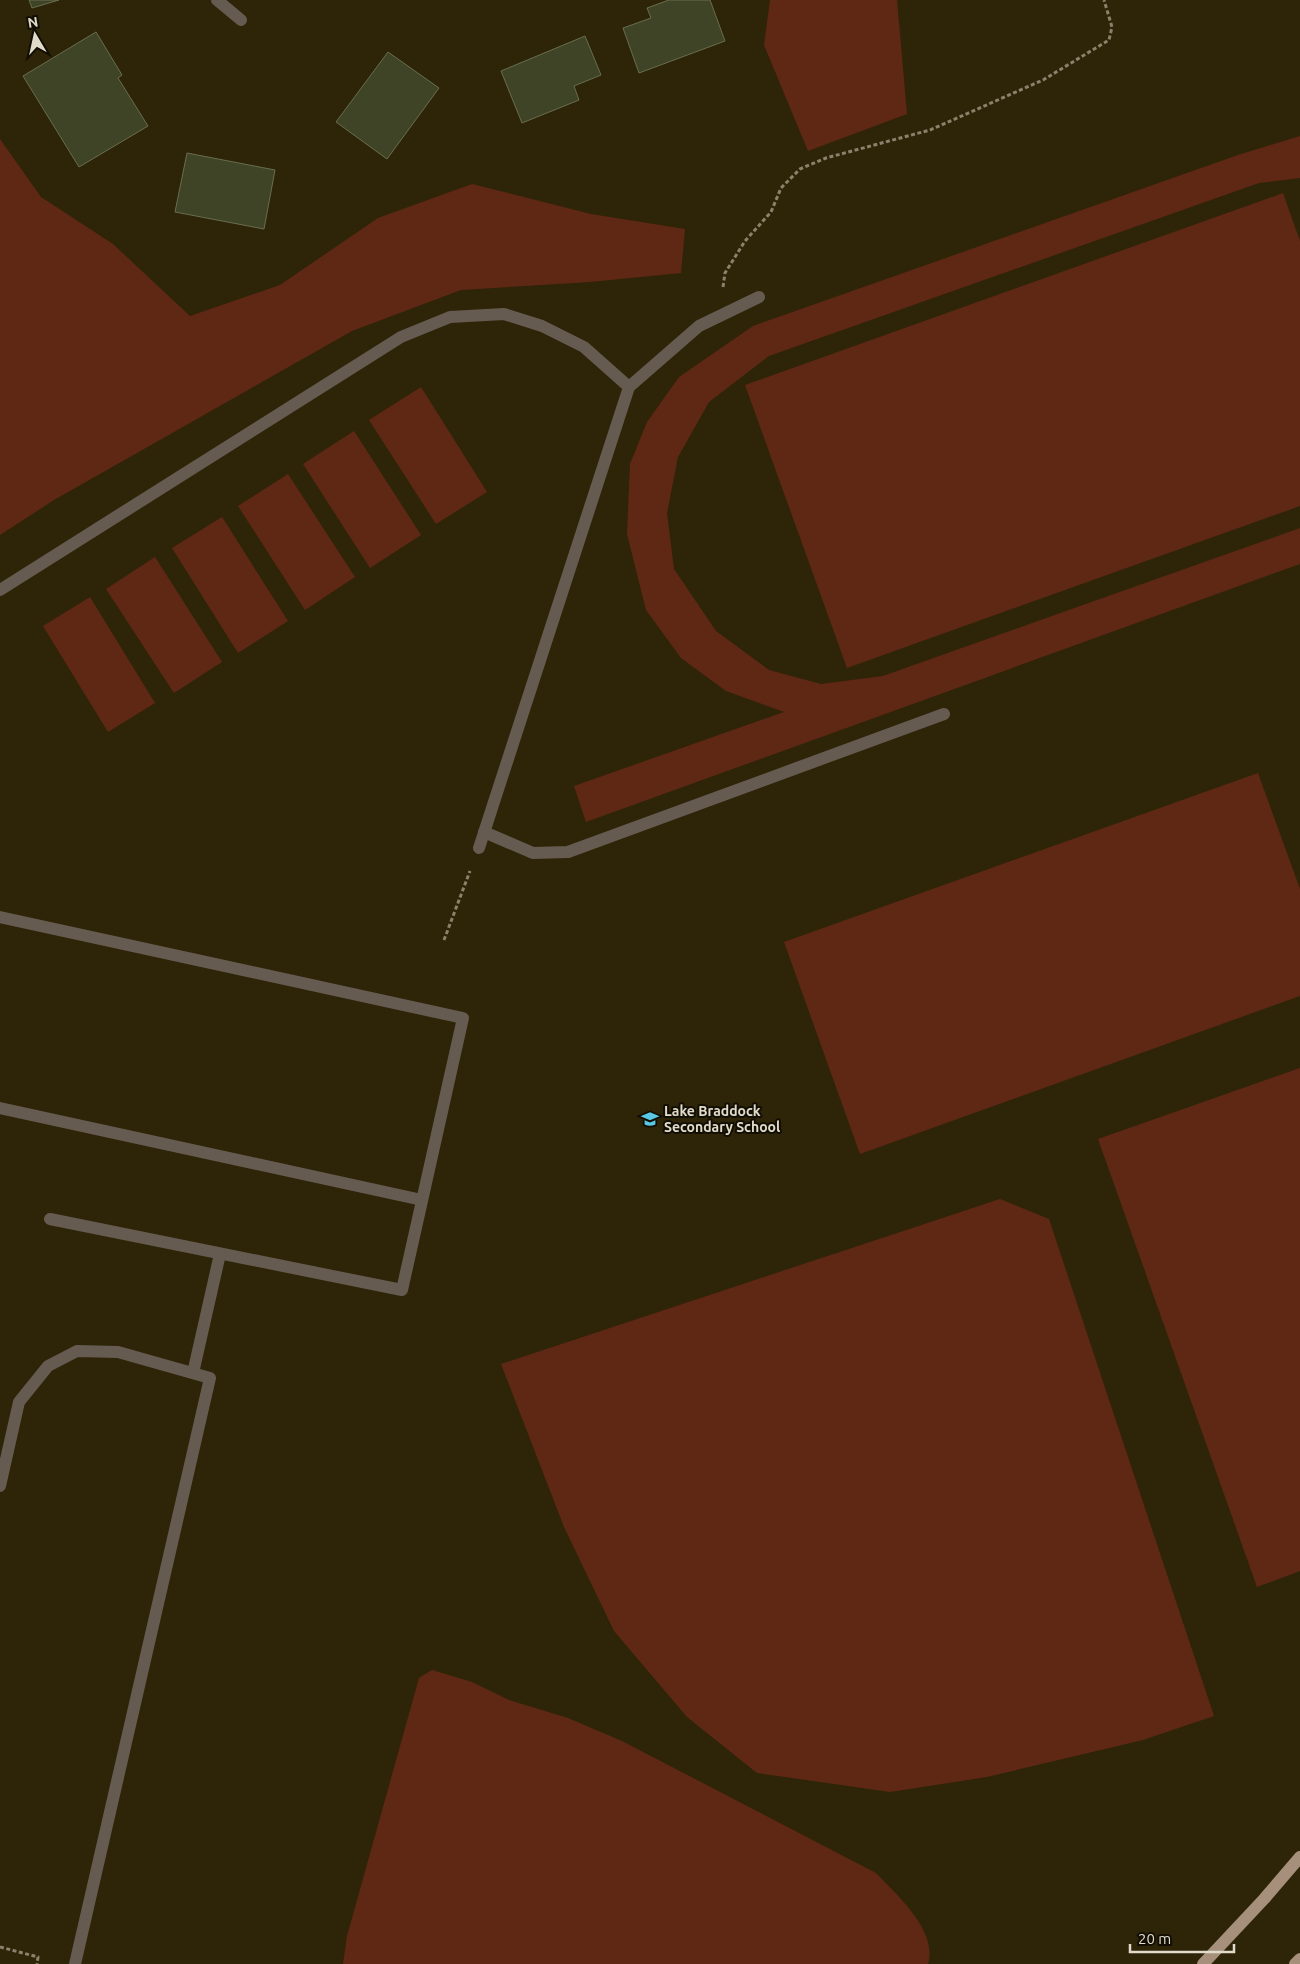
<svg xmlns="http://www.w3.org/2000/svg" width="1300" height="1964" viewBox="0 0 1300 1964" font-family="Ubuntu,sans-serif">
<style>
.green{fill:#5f2815}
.building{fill:#404427;stroke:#696e50}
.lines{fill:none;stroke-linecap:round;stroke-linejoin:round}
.path{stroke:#8a826c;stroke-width:3;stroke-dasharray:4 2.5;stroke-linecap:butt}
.service{stroke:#665b51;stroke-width:12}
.minor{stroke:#665b51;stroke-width:12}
.primary{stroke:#a6907c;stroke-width:12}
.labels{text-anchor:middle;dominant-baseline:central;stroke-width:4;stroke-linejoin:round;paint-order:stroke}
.poi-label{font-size:14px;font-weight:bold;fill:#e1dbcb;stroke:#120e04;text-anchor:start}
</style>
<rect width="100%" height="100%" fill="#2e2407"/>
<g class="green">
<path d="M770,0H897L907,114L808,151L764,45Z"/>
<path d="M1300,136V178L1259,183L769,356L709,402L678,457L667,513L674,569L716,631L769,670L821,684L883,676L1300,528V564L586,822L574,786L784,712L726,691L681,658L646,610L627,534L630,464L647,422L679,377L753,326L1238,155Z"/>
<path d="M0,139L41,197L113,244L190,316L280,285L378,218L472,184L591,214L685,229L681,273L590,282L461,290L352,331L54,500L0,535Z"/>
<path d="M1283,193L1300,241V506L847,668L745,385Z"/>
<path d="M421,387L487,492L436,524L369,420Z"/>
<path d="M354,431L421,535L370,568L303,464Z"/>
<path d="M288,474L355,577L305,610L238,506Z"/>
<path d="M222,517L288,621L238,653L172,548Z"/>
<path d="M155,557L222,662L174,693L106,589Z"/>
<path d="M90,597L155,703L108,732L43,626Z"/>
<path d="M1258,773L1300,889V996L860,1154L784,942Z"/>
<path d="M1300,1068V1571L1257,1587L1098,1139Z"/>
<path d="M1000,1199L1049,1219L1214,1716L1143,1740L987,1777L890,1792L757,1773L687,1717L614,1631L564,1527L501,1364Z"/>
<path d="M432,1670L472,1682L509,1700L568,1718L622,1741L876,1873C897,1895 938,1931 928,1964H343L347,1936L419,1678Z"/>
</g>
<g class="building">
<path d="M29,0H59L32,8Z"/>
<path d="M669,0H710L725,41L639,73L623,28L651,18L647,8Z"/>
<path d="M96,32L122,75L118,78L148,126L79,167L23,76Z"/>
<path d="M585,36L601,75L574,86L579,100L522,123L501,71Z"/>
<path d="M388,52L439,88L387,159L336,122Z"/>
<path d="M187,153L275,170L264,229L175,212Z"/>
</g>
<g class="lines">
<g class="path">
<path d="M723,287L725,273L745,241L771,212L781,188L800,169L826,158L930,130L1043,80L1109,40L1112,27L1104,0"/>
<path d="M444,940L470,871"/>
<path d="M0,1947L38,1957L37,1964"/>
</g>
<g class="service">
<path d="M0,590L401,337L450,317L504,314L542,326L584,347L629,387"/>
<path d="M484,832L533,853L568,852L944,714"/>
<path d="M479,848L629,387L699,326L759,297"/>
<path d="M0,917L463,1018L402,1290L50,1219"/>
<path d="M0,1108L422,1200"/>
<path d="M193,1373L220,1254"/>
<path d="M0,1486L19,1402L48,1366L77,1351L118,1352L210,1378L75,1964"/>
</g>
<path class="minor" d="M217,0L241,20"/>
<g class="primary">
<path d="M1203,1964L1264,1899L1300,1857"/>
<path d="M1295,1964L1300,1959"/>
</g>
</g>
<defs>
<g id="school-bare" transform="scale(1.35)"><path d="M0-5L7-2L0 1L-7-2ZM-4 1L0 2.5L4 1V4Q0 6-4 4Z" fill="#59c8e4" stroke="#120e04" stroke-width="2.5" paint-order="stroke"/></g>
</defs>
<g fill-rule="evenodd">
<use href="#school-bare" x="650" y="1119"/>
</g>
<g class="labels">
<g class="poi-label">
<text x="664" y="1111">Lake Braddock<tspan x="664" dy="16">Secondary School</tspan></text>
</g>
</g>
<g transform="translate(35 35) rotate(351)" stroke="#120e04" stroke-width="4" paint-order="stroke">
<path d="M0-4L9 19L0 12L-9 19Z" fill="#e1dbcb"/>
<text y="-8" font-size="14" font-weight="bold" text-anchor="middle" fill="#e1dbcb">N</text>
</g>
<path d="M1130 1944v8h104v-8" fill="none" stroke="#e1dbcb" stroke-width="2.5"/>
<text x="1138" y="1944" font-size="15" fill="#e1dbcb" stroke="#120e04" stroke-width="4" paint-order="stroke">20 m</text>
</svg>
